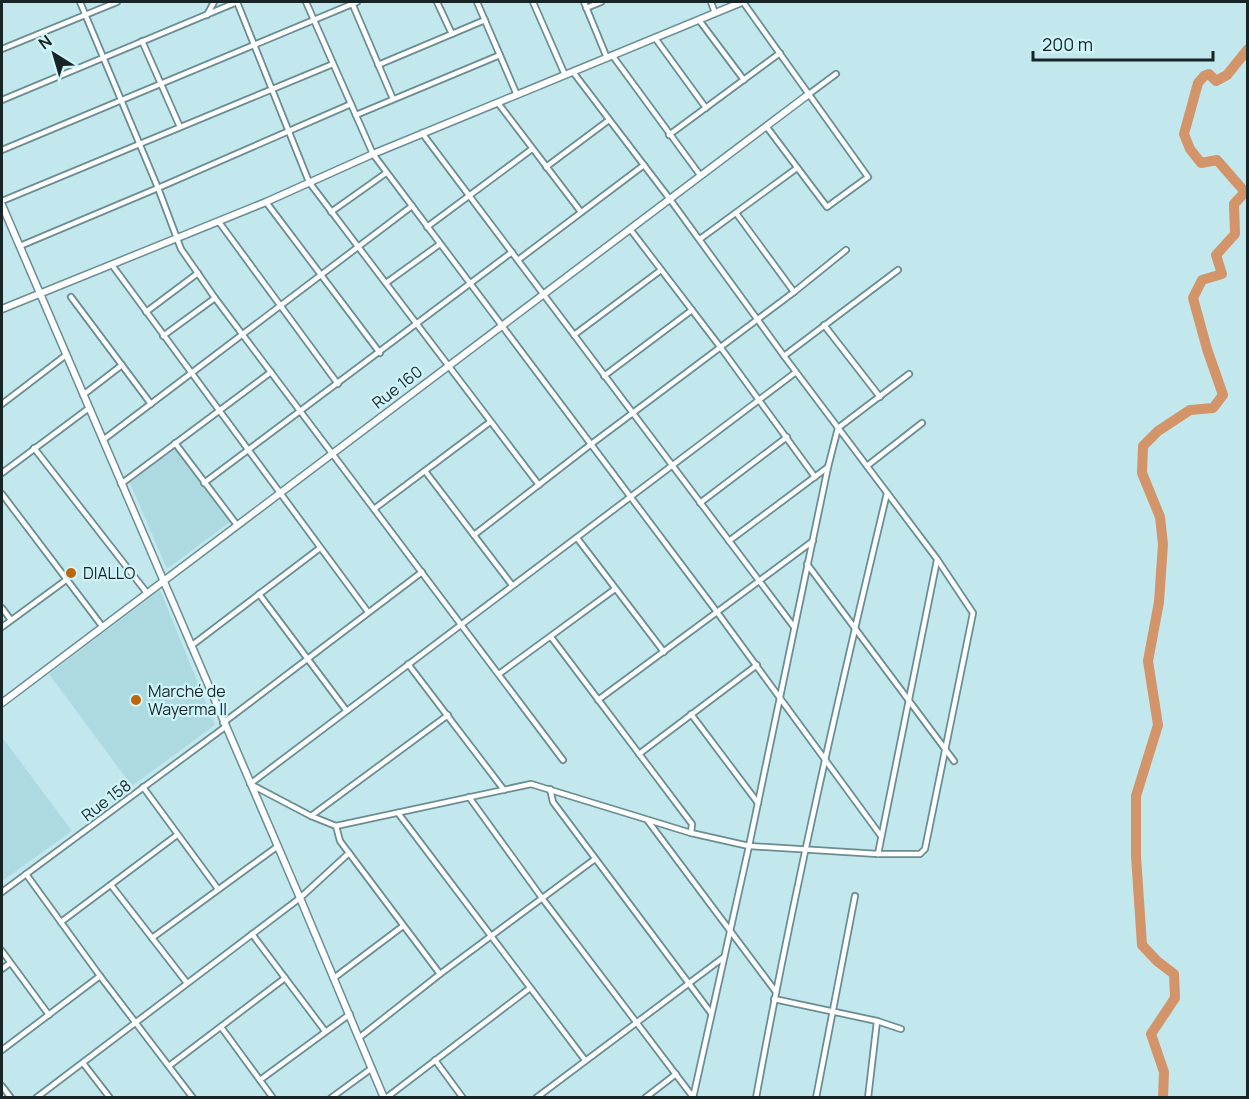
<svg xmlns="http://www.w3.org/2000/svg" width="1249" height="1099" viewBox="0 0 1249 1099" font-family="Manrope,sans-serif">
<style>
.built{fill:#addae1}
.lines{fill:none;stroke-linecap:round;stroke-linejoin:round}
.stream{stroke:#9a7354;stroke-width:1.5}
.river{stroke:#d29468;stroke-width:10}
.minor-casing{stroke:#6a8d93;stroke-width:8}
.tertiary-casing{stroke:#6a8d93;stroke-width:9}
.minor{stroke:#fff;stroke-width:4.5}
.tertiary{stroke:#fff;stroke-width:6}
.poi-dot{fill:#bf650a;stroke:#cff5fb;stroke-width:2}
.labels{text-anchor:middle;dominant-baseline:central;stroke-width:4.5;stroke-linejoin:round;paint-order:stroke}
.street-label{font-size:16px;fill:#172527;stroke:#cff5fb}
.poi-label{font-size:16px;fill:#172527;stroke:#cff5fb;text-anchor:start}
</style>
<rect width="100%" height="100%" fill="#c2e8ee"/>
<g class="built">
<path d="M175,449L230,522L167,569L130,483Z"/>
<path d="M160,590L215,725L132,786L49,674Z"/>
<path d="M2,737L72,831L2,881Z"/>
</g>
<g class="lines">
<path class="stream" d="M1245,192L1248,202"/>
<path class="river" d="M1163,1098L1164,1072L1151,1034L1175,998L1174,974L1157,961L1142,945L1136,856V796L1158,725L1148,661L1159,602L1163,544L1160,517L1142,473L1143,446L1158,431L1190,410L1213,408L1223,395L1207,349L1193,298L1202,280L1222,274L1216,255L1235,234L1234,204L1245,192L1217,160L1201,163L1190,149L1184,134L1198,83L1204,76L1209,74L1216,81L1227,75L1248,49"/>
<g class="minor-casing">
<g id="minor">
<path d="M80,2L158,188L181,249L215,298L563,760"/>
<path d="M237,2L309,182L539,485"/>
<path d="M306,2L373,154L717,612L881,836"/>
<path d="M437,2L452,34"/>
<path d="M477,2L517,95"/>
<path d="M533,2L565,75"/>
<path d="M584,2L607,58"/>
<path d="M711,2L715,13"/>
<path d="M743,2L868,177L827,207L766,126"/>
<path d="M352,3L393,99"/>
<path d="M586,8L601,2"/>
<path d="M207,15L214,2"/>
<path d="M699,20L744,80"/>
<path d="M655,38L706,108"/>
<path d="M142,41L180,127"/>
<path d="M2,49L117,2"/>
<path d="M612,55L700,175"/>
<path d="M378,65L485,20"/>
<path d="M573,72L669,198L784,356L937,559L973,613L925,849L920,854H878L749,846L691,833L531,784L336,826L311,816L250,784L796,372"/>
<path d="M809,94L836,74"/>
<path d="M2,100L237,2"/>
<path d="M498,103L581,212"/>
<path d="M356,115L500,55"/>
<path d="M422,133L794,627"/>
<path d="M669,135L780,53"/>
<path d="M2,150L357,2"/>
<path d="M546,167L609,120"/>
<path d="M2,201L333,64"/>
<path d="M266,202L380,353"/>
<path d="M331,212L386,173"/>
<path d="M736,213L794,292"/>
<path d="M219,222L338,384"/>
<path d="M427,227L532,149"/>
<path d="M630,229L721,348L815,477"/>
<path d="M700,239L797,168"/>
<path d="M20,246L158,188L351,104"/>
<path d="M518,260L644,165"/>
<path d="M112,265L368,612"/>
<path d="M386,283L440,244"/>
<path d="M71,297L151,404"/>
<path d="M146,312L198,273"/>
<path d="M824,325L880,397"/>
<path d="M574,335L661,270"/>
<path d="M163,336L215,298"/>
<path d="M784,356L898,270"/>
<path d="M604,376L692,310"/>
<path d="M83,395L122,365"/>
<path d="M2,404L66,355"/>
<path d="M103,440L412,206"/>
<path d="M175,443L237,525"/>
<path d="M34,448L147,593"/>
<path d="M867,466L922,423"/>
<path d="M425,471L512,585"/>
<path d="M2,473L89,408"/>
<path d="M204,483L512,252"/>
<path d="M121,484L271,372"/>
<path d="M2,494L102,626"/>
<path d="M700,503L787,437"/>
<path d="M374,509L490,422"/>
<path d="M474,535L590,445L794,292L846,250"/>
<path d="M577,538L664,652"/>
<path d="M729,541L828,467"/>
<path d="M807,564L954,761"/>
<path d="M259,594L346,710"/>
<path d="M2,608L11,620"/>
<path d="M2,627L66,580"/>
<path d="M551,637L692,824L691,833"/>
<path d="M191,646L320,548"/>
<path d="M408,664L504,790"/>
<path d="M499,674L615,589"/>
<path d="M598,700L813,541"/>
<path d="M691,714L758,803"/>
<path d="M223,723L422,572"/>
<path d="M639,754L757,665"/>
<path d="M143,787L218,889"/>
<path d="M550,789L553,802L711,1013"/>
<path d="M469,797L542,898L693,1097"/>
<path d="M398,813L585,1060"/>
<path d="M311,816L448,715"/>
<path d="M648,821L776,992"/>
<path d="M336,826L340,841L440,974"/>
<path d="M878,854L937,560"/>
<path d="M26,874L100,976L193,1098"/>
<path d="M111,885L187,983"/>
<path d="M2,892L225,727"/>
<path d="M61,922L177,835"/>
<path d="M252,934L325,1031"/>
<path d="M152,938L278,846"/>
<path d="M2,951L49,1015"/>
<path d="M2,969L10,963"/>
<path d="M334,978L403,926"/>
<path d="M774,999L877,1021L901,1029"/>
<path d="M221,1027L273,1098"/>
<path d="M360,1037L440,974L595,859"/>
<path d="M2,1050L100,976"/>
<path d="M435,1060L463,1098"/>
<path d="M83,1063L110,1098"/>
<path d="M169,1066L285,978"/>
<path d="M260,1080L350,1014"/>
<path d="M2,1086L11,1098"/>
<path d="M36,1098L300,898L349,853"/>
<path d="M331,1098L372,1068"/>
<path d="M386,1098L530,988"/>
<path d="M536,1098L724,957"/>
<path d="M645,1098L676,1074"/>
<path d="M693,1098L749,846L828,467L838,428L909,374"/>
<path d="M756,1098C793,895 839,694 887,493"/>
<path d="M816,1098L855,896"/>
<path d="M868,1098L877,1021"/>
</g>
</g>
<g class="tertiary-casing">
<g id="tertiary">
<path d="M2,205L300,898L384,1098"/>
<path d="M2,309L266,202L373,154L742,2"/>
<path d="M2,703L809,94"/>
</g>
</g>
<use href="#minor" class="minor"/>
<use href="#tertiary" class="tertiary"/>
</g>
<g class="poi-dot">
<circle cx="71" cy="573" r="6"/>
<circle cx="136" cy="700" r="6"/>
</g>
<g class="labels">
<g class="street-label">
<text transform="translate(397 387) rotate(-38)">Rue 160</text>
<text transform="translate(106 800) rotate(-37)">Rue 158</text>
</g>
<g class="poi-label">
<text x="83" y="573">DIALLO</text>
<text x="148" y="691">Marché de<tspan x="148" dy="18">Wayerma II</tspan></text>
</g>
</g>
<rect width="1249" height="1099" fill="none" stroke="#172527" stroke-width="6"/>
<g transform="translate(54 54) rotate(323)" stroke="#cff5fb" stroke-width="4.5" paint-order="stroke">
<path d="M0-4.5L10 22L0 15L-10 22Z" fill="#172527"/>
<text y="-9" font-size="16" font-weight="bold" text-anchor="middle" fill="#172527">N</text>
</g>
<path d="M1033 51v9h180v-9" fill="none" stroke="#172527" stroke-width="3"/>
<text x="1042" y="51" font-size="18" fill="#172527" stroke="#cff5fb" stroke-width="4.5" paint-order="stroke">200 m</text>
</svg>
